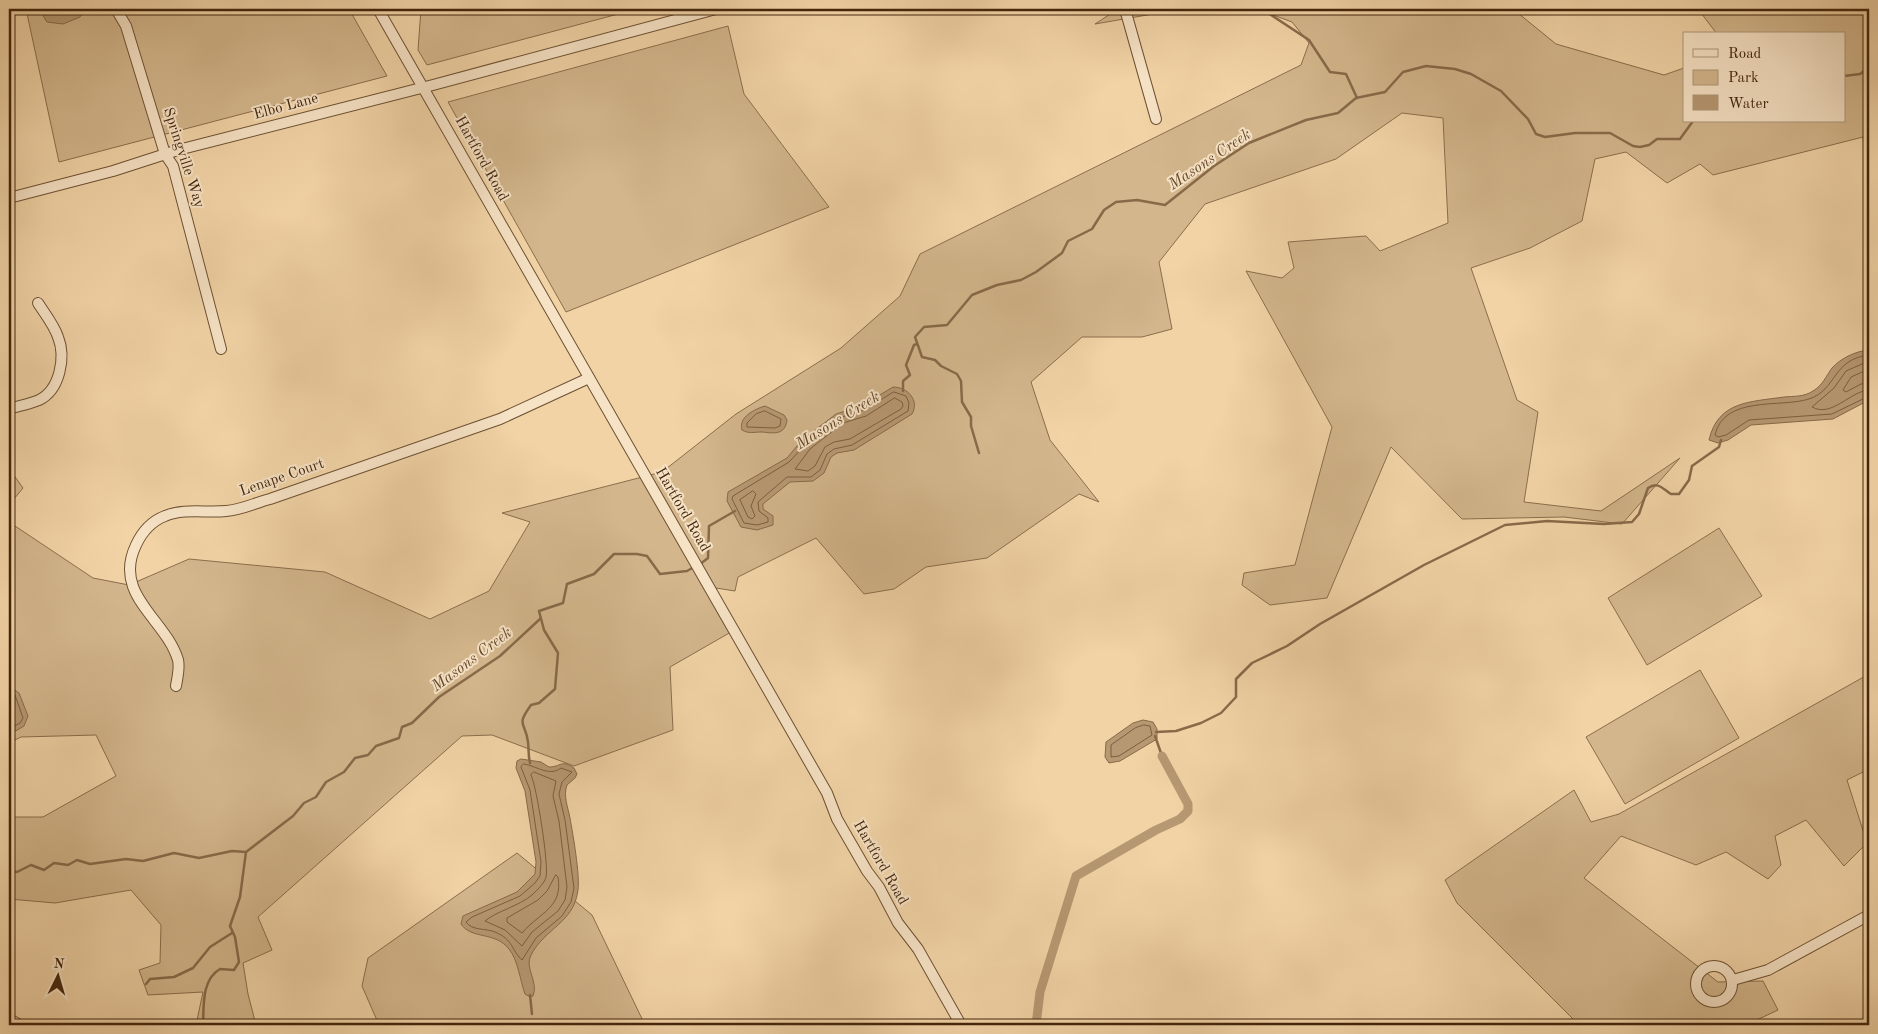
<svg xmlns="http://www.w3.org/2000/svg" width="1878" height="1034" viewBox="0 0 1878 1034" font-family="'Old Standard TT',serif">
<style>
.green{fill:#d3b68c;stroke:#8b6e4c}
.water{fill:#b69872;stroke:#886a49}
.lines{fill:none;stroke-linecap:round;stroke-linejoin:round}
.shore{stroke:#7c5f3f;stroke-width:1}
.stream{stroke:#886a49;stroke-width:2.5}
.canal{stroke:#b69872;stroke-width:9}
.minor-casing{stroke:#6e5132;stroke-width:12}
.minor{stroke:#f6e2c5;stroke-width:10}
.labels{text-anchor:middle;dominant-baseline:central;stroke-width:4;stroke-linejoin:round;paint-order:stroke}
.street-label{font-size:15px;fill:#43260c;stroke:#f6e2c5}
.water-label{font-size:16px;font-style:italic;fill:#66482b;stroke:#f6e2c5}
</style>
<rect width="100%" height="100%" fill="#f1d3a6"/>
<filter id="stains"><feTurbulence type="fractalNoise" baseFrequency=".004" numOctaves="4"/><feColorMatrix values="0 0 0 0 .2 0 0 0 0 .09 0 0 0 0 .02 0 0 0 .5 -.17"/></filter>
<radialGradient id="worn" r=".72"><stop offset=".6" stop-color="#630" stop-opacity="0"/><stop offset="1" stop-color="#630" stop-opacity=".3"/></radialGradient>
<g class="green">
<path d="M26,9H349L387,76L59,162Z"/>
<path d="M421,9H637L427,65L418,50Z"/>
<path d="M1118,9H1182L1095,24Z"/>
<path d="M1257,9H1513L1556,44L1664,75L1684,68V121H1844V34H1717L1698,9H1869V211L1863,137L1713,175L1700,164L1667,183L1626,152L1595,159L1582,221L1530,248L1471,268L1517,400L1538,412L1524,502L1601,511L1680,458L1622,524L1564,517L1462,519L1391,447L1327,598L1270,605L1242,585L1244,573L1295,565L1332,427L1246,271L1282,278L1294,268L1288,242L1366,236L1380,251L1448,223L1443,118L1402,113L1336,159L1205,204L1159,262L1172,329L1142,337H1082L1031,382L1050,440L1099,502L1079,494L987,558L926,567L894,589L864,594L816,538L738,577L735,591L703,586L731,632L670,667L673,730L574,766L492,735L462,736L258,917L272,950L243,963L248,994L256,1025H196L203,992L148,995L139,970L160,963L161,925L131,890L55,903L9,899V817H43L116,776L96,735L21,737L9,743V522L93,578L129,585L189,559L325,572L430,619L489,591L530,522L502,513L662,472L736,414L841,348L900,296L920,254L1301,65L1309,43L1292,22Z"/>
<path d="M728,26L744,94L829,207L566,312L448,102Z"/>
<path d="M13,474L23,488L9,505V475Z"/>
<path d="M1719,528L1762,596L1647,665L1608,598Z"/>
<path d="M1700,670L1739,738L1625,804L1586,737Z"/>
<path d="M1869,674V769L1847,780L1867,843L1844,866L1806,820L1775,836L1781,865L1768,879L1726,852L1696,865L1621,836L1584,878L1718,982L1763,981L1778,1010L1746,1025H1579L1457,903L1445,880L1574,790L1591,822L1619,814Z"/>
<path d="M517,853L592,915L645,1025H379L362,986L368,958Z"/>
</g>
<g class="water">
<path d="M39,9H85L80,17L63,24L47,22Z"/>
<path d="M1869,350V400L1833,419L1751,425L1728,440L1718,443L1709,440C1718,401 1750,402 1784,397C1794,396 1804,397 1813,391C1823,385 1826,376 1832,368C1841,358 1856,351 1869,350Z"/>
<path d="M893,387C907,387 920,400 912,414L854,450L837,453L831,457L824,473L813,481L790,482L763,504V509L773,516V525L757,530L741,527L727,501L728,492L787,458L802,440L836,414L862,406Z"/>
<path d="M765,406L784,415L787,420C785,436 773,433 762,432C755,432 748,434 742,430C738,417 755,409 765,406Z"/>
<path d="M9,686L19,693L28,716L24,726L9,735Z"/>
<path d="M1143,720L1153,722L1157,729V739L1120,761L1109,763L1105,757L1106,742L1133,723Z"/>
<path d="M521,759L541,762L549,767C561,767 561,759 574,768L577,774L575,778L567,785C563,796 568,807 570,818C573,835 580,874 578,890C574,923 545,928 531,955C524,968 539,982 533,996L530,997L525,994C520,980 518,960 509,949C495,931 472,940 461,924L463,916L517,892L535,874L536,862L525,791L516,768L517,761Z"/>
</g>
<g class="lines">
<g class="shore">
<path d="M1869,355C1832,359 1837,390 1809,399C1781,408 1724,395 1715,435L1718,437L1726,435L1749,420L1832,414L1869,396"/>
<path d="M1869,361L1846,371L1834,388L1812,407C1832,418 1850,391 1869,390"/>
<path d="M1869,369L1851,377L1843,390L1846,392L1861,384L1869,383"/>
<path d="M894,392L906,396L909,403L908,411L852,445L834,449L827,454L820,470L811,477H787L758,502L759,511L768,518V522L757,525L744,523L732,499L733,496L789,462L806,444L839,418L864,410Z"/>
<path d="M895,398L902,402L903,406L901,409L850,439L834,442L825,447L815,466L808,471L795,469L810,449L843,423L866,416Z"/>
<path d="M765,411L781,419L780,426L775,428L747,427V423L756,414Z"/>
<path d="M753,491L756,494L751,506L755,516L752,519L748,517L740,500Z"/>
<path d="M9,691L15,695L23,718L20,723L9,729"/>
<path d="M1144,725L1150,726L1152,735L1119,756L1111,757V745L1135,728Z"/>
<path d="M524,764C537,766 549,777 561,768L572,772L562,782L559,794L565,820L574,888L571,902L562,916L536,938L522,960C511,950 514,940 495,932C486,928 472,931 466,922L472,917L520,896L535,883L540,876L541,862L530,790L521,767Z"/>
<path d="M534,772L556,781L553,796L559,821L567,887L565,900L558,911L532,932L522,946L505,930L485,921C495,912 519,906 532,895C537,890 544,884 546,877C549,866 537,787 531,775Z"/>
<path d="M556,875L558,877C563,908 540,912 522,933L507,922V918L538,900L547,891Z"/>
</g>
<g class="stream">
<path d="M1262,9L1309,40L1330,72L1346,74L1357,98"/>
<path d="M1844,76L1860,74L1869,67"/>
<path d="M903,391V381L910,375L906,365L914,345L917,344"/>
<path d="M979,453L971,426V417L962,402L961,381L957,374L941,366L935,360L922,357L915,337L924,327L947,325L972,295L997,285L1021,280L1036,272L1062,253L1068,241L1092,229L1104,210L1116,202L1137,200L1165,205L1214,166L1249,143L1306,120L1338,113L1356,98L1385,92L1403,72L1426,66L1455,69L1471,74L1501,91L1528,119L1536,134L1545,137L1575,133H1610L1633,146L1640,147L1649,145L1657,139H1680L1693,121"/>
<path d="M699,565L708,558L709,526L735,511"/>
<path d="M1156,732L1176,731L1201,723L1221,713L1236,697V679L1252,663L1287,646L1320,624L1424,565L1505,525L1547,521L1604,524L1632,522L1639,514L1648,488C1658,481 1663,489 1671,494H1679L1689,480L1692,466L1719,447L1721,440"/>
<path d="M1155,736L1162,756"/>
<path d="M530,763C528,755 529,750 528,742C526,722 515,727 531,705L539,703L555,689L558,653L544,630L539,611L563,603L567,584L594,574L614,554H637L647,556L660,574L687,571L694,567"/>
<path d="M9,871L17,872L31,865L44,870L54,863L68,865L77,860L90,864L126,859L143,861L174,853L199,858L232,851L246,852L293,816L304,803L316,797L326,782L344,772L355,758L368,755L376,746L399,738L402,727L412,723L439,697L500,656L540,619"/>
<path d="M146,984L150,979L174,977L193,968L210,947L232,933"/>
<path d="M530,995L532,1014"/>
<path d="M203,1025C204,1007 201,980 220,969L234,970L239,962L235,937L230,926L240,897L246,852"/>
</g>
<path class="canal" d="M1036,1025L1040,992L1076,876L1156,830L1180,819L1188,811V804L1162,756"/>
<g class="minor-casing">
<g id="minor">
<path d="M116,9L126,26L165,154L173,166L221,349"/>
<path d="M378,9L827,793L837,819L867,871L879,887L898,923L918,949L961,1025"/>
<path d="M1125,9L1156,119"/>
<path d="M9,198L113,171L178,150L433,85L716,9"/>
<path d="M9,409C18,406 30,404 39,400C60,390 66,357 58,337C54,325 45,314 38,303"/>
<path d="M176,686C177,679 180,668 178,660C166,619 112,595 136,545C142,532 152,521 165,516C184,508 206,513 226,511C241,510 255,503 270,499L500,419L589,378"/>
<circle cx="1714" cy="984" r="18"/>
<path d="M1733,980L1768,970L1869,915"/>
<path d="M9,1019L20,1025"/>
</g>
</g>
<use href="#minor" class="minor"/>
</g>
<g class="labels">
<g class="street-label">
<text transform="translate(286 107) rotate(-15)">Elbo Lane</text>
<text transform="translate(183 158) rotate(72)">Springville Way</text>
<text transform="translate(481 159) rotate(61)">Hartford Road</text>
<text transform="translate(282 478) rotate(-19)">Lenape Court</text>
<text transform="translate(682 510) rotate(60)">Hartford Road</text>
<text transform="translate(880 863) rotate(60)">Hartford Road</text>
</g>
<g class="water-label">
<text transform="translate(1210 160) rotate(-34)">Masons Creek</text>
<text transform="translate(838 421) rotate(-32)">Masons Creek</text>
<text transform="translate(472 660) rotate(-37)">Masons Creek</text>
</g>
</g>
<rect width="1878" height="1034" fill="none" stroke="#f1d3a6" stroke-width="30"/>
<rect x="10" y="10" width="1858" height="1014" fill="none" stroke="#43260c" stroke-width="2.5"/>
<rect x="15" y="15" width="1848" height="1004" fill="none" stroke="#43260c"/>
<rect x="1683" y="32" width="162" height="90" fill="#f6e2c5" stroke="#ae977b"/>
<rect x="1693" y="49" width="25" height="8" fill="#f6e2c5" stroke="#ae977b"/>
<text x="1728" y="58" font-size="15" fill="#43260c">Road</text>
<rect x="1693" y="70" width="25" height="15" fill="#d3b68c" stroke="#ae977b"/>
<text x="1728" y="82" font-size="15" fill="#43260c">Park</text>
<rect x="1693" y="95" width="25" height="15" fill="#b69872" stroke="#ae977b"/>
<text x="1728" y="108" font-size="15" fill="#43260c">Water</text>
<g transform="translate(58 976) rotate(5)" stroke="#f6e2c5" stroke-width="4" paint-order="stroke">
<path d="M0-4L9 19L0 12L-9 19Z" fill="#43260c"/>
<text y="-8" font-size="14" font-weight="bold" text-anchor="middle" fill="#43260c">N</text>
</g>
<rect width="100%" height="100%" filter="url(#stains)"/>
<rect width="100%" height="100%" fill="url(#worn)"/>
</svg>
